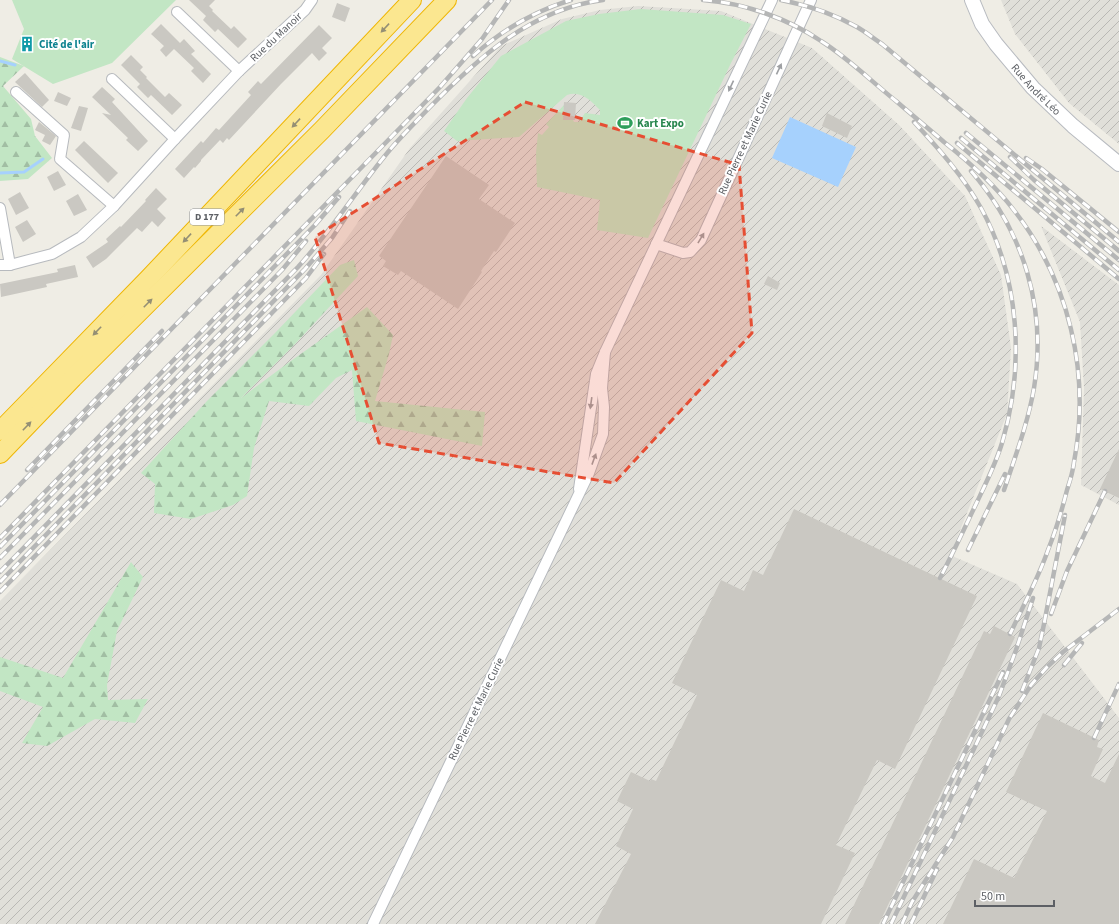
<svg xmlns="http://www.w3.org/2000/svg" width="1119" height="924" viewBox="0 0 1119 924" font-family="'Source Sans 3',sans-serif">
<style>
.industrial{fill:url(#industrial-furrows)}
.forest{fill:url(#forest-firs)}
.park{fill:#c2e6c4}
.water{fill:#a6d1fd}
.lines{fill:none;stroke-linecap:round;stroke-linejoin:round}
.stream{stroke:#a6d1fd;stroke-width:3}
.building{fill:#cac8c2}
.street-casing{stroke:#b7babe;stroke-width:12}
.secondary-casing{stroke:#b8bbc0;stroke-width:16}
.highway-casing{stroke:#efb604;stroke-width:20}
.street{stroke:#fff;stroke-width:10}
.secondary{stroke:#fff;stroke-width:14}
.highway{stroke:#fbe790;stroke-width:18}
.rail-casing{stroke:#b5b6b6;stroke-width:4.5}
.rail{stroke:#fff;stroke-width:3;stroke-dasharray:9;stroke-linecap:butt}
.oneway{fill:#948f74}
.oneway2{fill:#9ea0a3}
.marked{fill:#e64e33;fill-opacity:0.2;stroke:#e64e33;stroke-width:3;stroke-dasharray:8 5;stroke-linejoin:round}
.labels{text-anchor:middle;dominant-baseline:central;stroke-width:4;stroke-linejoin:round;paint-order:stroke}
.shield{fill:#fff;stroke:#8e9093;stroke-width:1}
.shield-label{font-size:10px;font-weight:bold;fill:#5d6065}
.street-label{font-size:11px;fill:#5d6065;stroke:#fff}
.culture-label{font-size:11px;font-weight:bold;fill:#0d838f;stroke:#fff;text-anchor:start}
.leisure-label{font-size:11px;font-weight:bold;fill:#27864d;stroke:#fff;text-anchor:start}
</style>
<defs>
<pattern id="industrial-furrows" width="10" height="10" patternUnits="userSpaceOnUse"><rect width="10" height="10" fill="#e0dfd9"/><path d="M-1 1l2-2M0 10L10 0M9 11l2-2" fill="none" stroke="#b9b8b4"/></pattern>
<pattern id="forest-firs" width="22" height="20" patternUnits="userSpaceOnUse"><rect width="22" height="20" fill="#c2e6c4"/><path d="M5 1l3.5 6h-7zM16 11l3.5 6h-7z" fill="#a1bea3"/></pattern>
</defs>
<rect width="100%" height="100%" fill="#efede5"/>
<g class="industrial">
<path d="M1001,0H1119V144L1069,103L1015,34Z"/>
<path d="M638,6L721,11L812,48L899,125L965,196L1001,275L1011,348L1007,414L950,555L1017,584L1119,718V924H0V601L321,275L410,148L501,46L562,19L600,10Z"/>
<path d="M1041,226L1119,285V505L1081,485L1084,388L1080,322Z"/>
</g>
<g class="forest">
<path d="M0,57L24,66L3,86L31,119L35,136L52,158L28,179L0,181Z"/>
<path d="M354,260L358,276L296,343L241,398L288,363L367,307L393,335L389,354L375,401L485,412L482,446L356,421L352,370L336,378L309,406L269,401L254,448L247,496L233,505L191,519L154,513L155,484L141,473L207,401L275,333L340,265Z"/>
<path d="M131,562L143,577L117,631L107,685L108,700L148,699L135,723L95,719L47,746L22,743L43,707L0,691V657L63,678Z"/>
</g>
<g class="park">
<path d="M12,0H176L112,63L53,84L12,59L24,29Z"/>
<path d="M641,9L723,15L751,24L731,63L648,238L597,230L600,200L537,187L536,153L538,133L542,135L549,127L546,124L564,105L563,119L573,120L574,122H579L585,113L600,115V110C591,101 581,90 567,95L519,137L457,141L444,131L467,98L501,56L566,21L599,14Z"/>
</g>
<path class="water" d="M790,117L856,147L838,187L772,158Z"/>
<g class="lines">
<g class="stream">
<path d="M0,61L15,65"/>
<path d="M0,173L24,172L43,159"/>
</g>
</g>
<g class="building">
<path d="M189,0H215L209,6L213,10L212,11L231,29L234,26L247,39L238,48L218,29L215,32L203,20L206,16Z"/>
<path d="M337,3L350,8L345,22L332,17Z"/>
<path d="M161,24L180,43L184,39L195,51L191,54L211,74L203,83L191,71L194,68L174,49L166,57L160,50L164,46L151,34Z"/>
<path d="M319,25L332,38L322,48L327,53L319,61L312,53L281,84L229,140L227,138L223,143L220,140L201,160V161L195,168L194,167L184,178L175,169L201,141L203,143L216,128L219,130L251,95L248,92L258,81L261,84Z"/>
<path d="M131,55L143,67L140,70L147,77L146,78L165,97L169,93L182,105L172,115L151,95L148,98L137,87L140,84L121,65Z"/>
<path d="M25,73L49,100L42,107L15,82Z"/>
<path d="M102,87L115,99L112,102L148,141L138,151L126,140L128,138L102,113L111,115L92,97Z"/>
<path d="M58,92L71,98L67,106L54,101Z"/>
<path d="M564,102L576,103L575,120H563Z"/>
<path d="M79,106L88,108L81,131L71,128Z"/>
<path d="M827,113L852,126L847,138L822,126Z"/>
<path d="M39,122L56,136L50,145L42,141L45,135L35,130Z"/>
<path d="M84,141L118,173L108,183L75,150Z"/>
<path d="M446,156L489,185L479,199L515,223L496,252L494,251L481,271L482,272L458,309L401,271L398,275L383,266L386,261L379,256Z"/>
<path d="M58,171L66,185L54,191L47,177Z"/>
<path d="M156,188L167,199L157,209L166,218L158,227L152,221L142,232L137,228L106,259L93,268L86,257L108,242L106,239L120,226L121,227L146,201L145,200Z"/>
<path d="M20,192L29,208L16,215L8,199Z"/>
<path d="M78,194L87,210L74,216L66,201Z"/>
<path d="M27,220L36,234L23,242L15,227Z"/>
<path d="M75,265L78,277L46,284L47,287L1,297L0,284L58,272L57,269Z"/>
<path d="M768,276L780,283L777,290L764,284Z"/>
<path d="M1119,449V498L1100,489Z"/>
<path d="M794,509L977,596L895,769L877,760L836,845L855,853L821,924H595L631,854L616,846L633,809L617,801L631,772L650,781L651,779L656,781L697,695L672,683L721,580L744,591L753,570L763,575Z"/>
<path d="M994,626L1015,637L879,924H845L984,631L990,634Z"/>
<path d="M1043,713L1099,740L1097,747L1103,749L1091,776L1105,783L1119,754V924H943L974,859L1014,878L1047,811L1006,792Z"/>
</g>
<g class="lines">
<g class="street-casing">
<g id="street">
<path d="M177,12L239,71"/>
<path d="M112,79L175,139"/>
<path d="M16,92L64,135L60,159L114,206"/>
<path d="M0,208L10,265"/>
<path d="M656,244L683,253L690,252L701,240L811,0"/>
<path d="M0,265H10L25,261L52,254L81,237L114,206L175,139L239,71L305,10L312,0"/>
<path d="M579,489L596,374L605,352L772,0"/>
<path d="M373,924L589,473L603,434L604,407L602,388L605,352"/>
</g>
</g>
<g class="secondary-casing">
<g id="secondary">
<path id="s1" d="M972,0L982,24L996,44L1033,88L1073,126L1119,164"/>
</g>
</g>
<g class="highway-casing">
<g id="highway">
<path d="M0,431L148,279L412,0"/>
<path d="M0,454L73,378L322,130L447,0"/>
</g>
</g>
<use href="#street" class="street"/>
<use href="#secondary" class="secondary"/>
<use href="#highway" class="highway"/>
<g class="rail-casing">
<g id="rail">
<path d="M703,0C744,3 787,18 821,41C848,58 871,81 896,101C912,115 928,128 944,142C969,162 993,183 1013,209C1069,280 1091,373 1074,462C1073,471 1070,481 1067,490C1062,510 1056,530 1048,550C1038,579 1023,606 1010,634"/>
<path d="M781,0C807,5 834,14 857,27C866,32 874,39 882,44L1119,242"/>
<path d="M473,56C501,31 534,11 571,0"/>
<path d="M914,122C939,149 963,176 981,208C1020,279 1025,366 1002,443C996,463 986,483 977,502C965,527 953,553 940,578"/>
<path d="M966,133L1119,260"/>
<path d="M961,138L1119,270"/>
<path d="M957,143L1119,279"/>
<path d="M1010,157L1034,180L1119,251"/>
<path d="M1026,158L1042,169L1119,232"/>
<path d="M971,171C1024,232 1047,309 1034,388C1028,423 1015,457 1004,490"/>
<path d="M27,470L162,331"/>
<path d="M0,505L492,0"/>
<path d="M0,538L440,87L482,39L509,0"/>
<path d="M0,547L315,225L339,197"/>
<path d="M968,550L1005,474"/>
<path d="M0,558L282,270L306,241"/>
<path d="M0,572L298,267C330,232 355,193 384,157C398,139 414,124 429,108C478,58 531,9 603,0"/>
<path d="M0,582L305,269L332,238L350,211"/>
<path d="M0,592L306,278L324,254"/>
<path d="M1051,614L1067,571L1105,491"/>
<path d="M1064,665L1082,643"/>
<path d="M1022,691L1039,648L1044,624L1065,515"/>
<path d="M1094,738L1119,684"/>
<path d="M883,924L1003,672"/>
<path d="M891,924L999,696L1016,650L1033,598"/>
<path d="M902,924L912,902L953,837L1009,719L1031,685L1047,667L1063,652L1119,609"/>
<path d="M911,924L937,869"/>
</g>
</g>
<use href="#rail" class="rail"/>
</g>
<defs><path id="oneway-solid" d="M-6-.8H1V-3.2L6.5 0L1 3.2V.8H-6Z"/></defs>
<g class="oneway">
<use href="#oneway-solid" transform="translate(385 28) rotate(133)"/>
<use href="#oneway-solid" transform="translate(296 123) rotate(133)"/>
<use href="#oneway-solid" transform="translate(240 212) rotate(-45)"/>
<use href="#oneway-solid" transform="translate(187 238) rotate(133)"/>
<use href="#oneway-solid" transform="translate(148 303) rotate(-45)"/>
<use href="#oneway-solid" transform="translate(97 331) rotate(134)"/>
<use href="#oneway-solid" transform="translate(27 426) rotate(-46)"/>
</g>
<g class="oneway2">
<use href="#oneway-solid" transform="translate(779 69) rotate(-65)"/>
<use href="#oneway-solid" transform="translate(731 86) rotate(115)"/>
<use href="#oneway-solid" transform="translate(701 238) rotate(-59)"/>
<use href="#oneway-solid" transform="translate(591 403) rotate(98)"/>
<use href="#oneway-solid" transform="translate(594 459) rotate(-70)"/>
</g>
<path class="marked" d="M525,102L739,165L752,333L614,483L379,443L315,237Z"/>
<defs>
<g id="building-bare" transform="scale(1.2)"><path d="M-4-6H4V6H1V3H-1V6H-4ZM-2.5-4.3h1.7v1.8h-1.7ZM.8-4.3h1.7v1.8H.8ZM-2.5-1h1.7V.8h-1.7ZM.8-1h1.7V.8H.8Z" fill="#0f9aa8" stroke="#fff" stroke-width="2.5" paint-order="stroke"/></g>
<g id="stadium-bare" transform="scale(1.2)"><path d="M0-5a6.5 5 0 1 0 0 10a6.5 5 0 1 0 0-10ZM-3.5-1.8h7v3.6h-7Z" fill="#2e9e5b" stroke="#fff" stroke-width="2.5" paint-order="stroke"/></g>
</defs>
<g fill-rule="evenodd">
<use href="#building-bare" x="27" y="44"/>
<use href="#stadium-bare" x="625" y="123"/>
</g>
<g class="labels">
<rect class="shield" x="190" y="209" width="34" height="16" rx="3"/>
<g class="shield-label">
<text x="207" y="217">D 177</text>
</g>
<g class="street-label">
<text transform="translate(276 37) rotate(-43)">Rue du Manoir</text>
<text stroke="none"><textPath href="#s1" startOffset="111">Rue André Léo</textPath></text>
<text transform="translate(745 143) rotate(-65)">Rue Pierre et Marie Curie</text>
<text transform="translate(476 709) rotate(-64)">Rue Pierre et Marie Curie</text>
</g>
<g class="culture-label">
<text x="39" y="44">Cité de l'air</text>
</g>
<g class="leisure-label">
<text x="637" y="123">Kart Expo</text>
</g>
</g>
<path d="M975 900v6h79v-6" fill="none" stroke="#5d6065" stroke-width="2"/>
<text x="981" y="900" font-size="12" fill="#5d6065" stroke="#ffffff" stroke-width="3" paint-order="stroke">50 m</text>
</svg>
